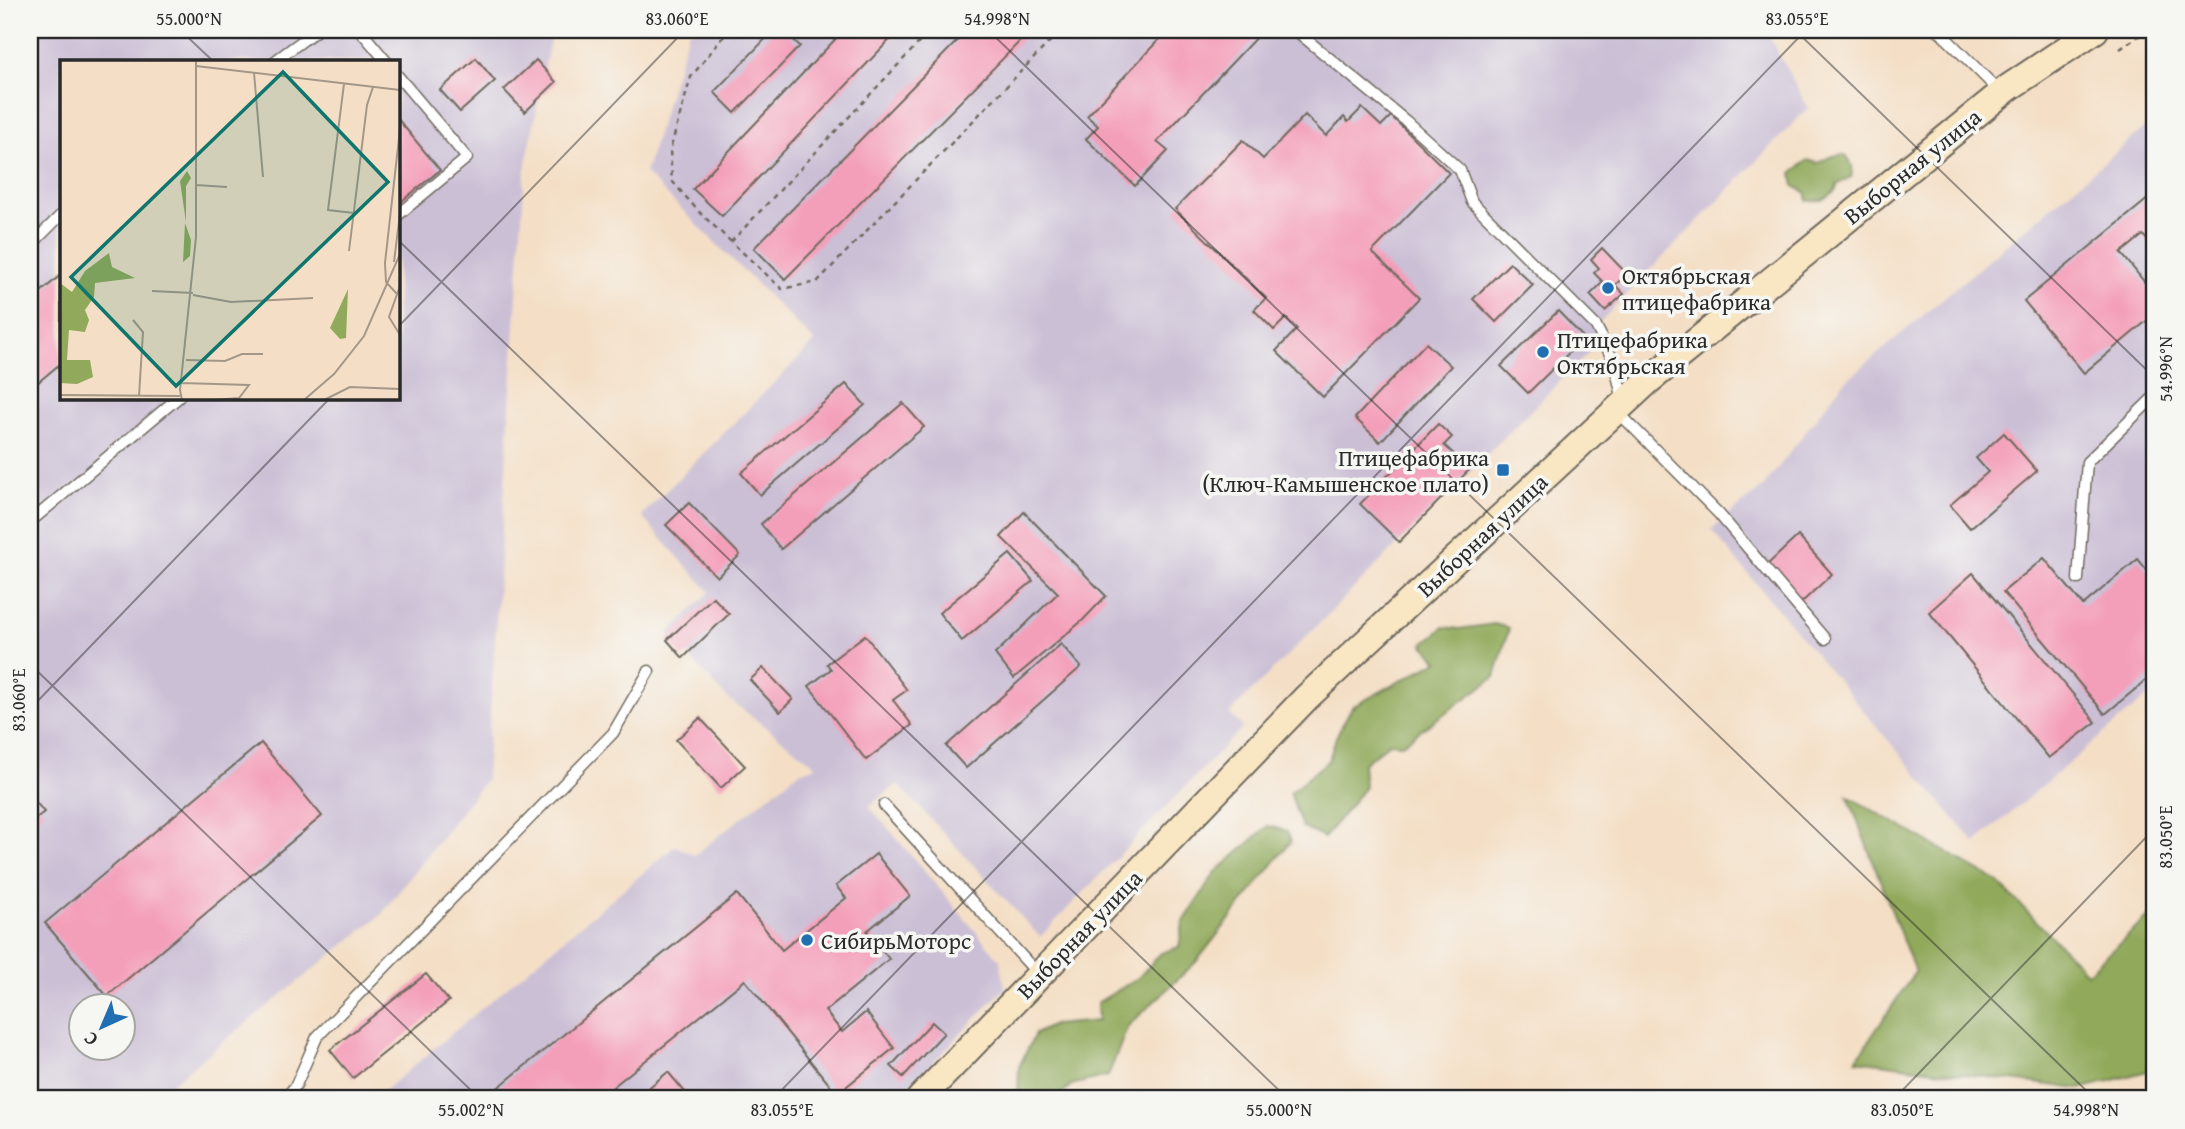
<svg xmlns="http://www.w3.org/2000/svg" width="2185" height="1129" viewBox="0 0 2185 1129" font-family="'Gentium Book Plus',serif">
<style>
.industrial{fill:#cbbfd5;fill-rule:evenodd}
.forest{fill:#90a95a;stroke:#5e6a42;stroke-width:2}
.building{fill:#f49fb9}
.lines{fill:none;stroke-linecap:round;stroke-linejoin:round}
.lane-casing{stroke:#716a61;stroke-width:13}
.secondary-casing{stroke:#716a61;stroke-width:30}
.path{stroke:#716a61;stroke-width:2.5;stroke-dasharray:5 5;stroke-linecap:butt}
.lane{stroke:#fff;stroke-width:10}
.secondary{stroke:#f9e7c3;stroke-width:26}
.ticks{fill:none;stroke:#2b2b2b;stroke-width:2;stroke-opacity:0.45}
.poi-dot{fill:#1f6fb2;stroke:#f6f6f2;stroke-width:2.5}
.labels{text-anchor:middle;dominant-baseline:central;stroke-width:7;stroke-linejoin:round;paint-order:stroke}
.street-label{font-size:23px;fill:#2b2b2b;stroke:#f6f6f2}
.poi-label{font-size:23px;fill:#2b2b2b;stroke:#f6f6f2;text-anchor:start}
.inset-road{fill:none;stroke:#a49788;stroke-width:2}
.view{fill:#0f766e;fill-opacity:0.15;stroke:#0f766e;stroke-width:3.5}
.inset-edge{fill:none;stroke:#2b2b2b;stroke-width:3.5}
.neatline{fill:none;stroke:#2b2b2b;stroke-width:2.5}
.ticks-label{font-size:18px;text-anchor:middle;fill:#2b2b2b}
</style>
<rect width="100%" height="100%" fill="#f6f6f2"/>
<filter id="ink" filterUnits="userSpaceOnUse"><feTurbulence type="fractalNoise" baseFrequency=".0143" numOctaves="2"/><feDisplacementMap in="SourceGraphic" scale="14" xChannelSelector="R" yChannelSelector="G"/><feConvolveMatrix kernelMatrix="1 2 1 2 8 2 1 2 1" color-interpolation-filters="sRGB"/></filter>
<filter id="wash" filterUnits="userSpaceOnUse"><feTurbulence type="fractalNoise" baseFrequency=".00686" numOctaves="4" result="noise"/><feDisplacementMap in="SourceGraphic" scale="28" xChannelSelector="R" yChannelSelector="G"/><feGaussianBlur stdDeviation="1.57" result="paint"/><feColorMatrix in="noise" values="0 0 0 0 0 0 0 0 0 0 0 0 0 0 0 0 0 1.4 0 .05"/><feComposite in="paint" operator="in"/></filter>
<g filter="url(#wash)">
<rect width="100%" height="100%" fill="#f4dfc6"/>
<g class="industrial">
<path d="M30,30H552L525,170L486,779L381,915L152,1099H30ZM61,61H397V397H61ZM80,1006H122V1048H80Z"/>
<path d="M689,30H1766L1808,108L1596,326L1601,340L1229,714L1243,727L1040,937L898,784L869,806L1000,960L1005,988L897,1099H374L675,846L695,855L799,772L817,766L726,697L668,633L710,592L641,516L815,342L645,173Z"/>
<path d="M2155,119V690L1975,843L1711,530L1764,486L1842,384Z"/>
</g>
<g class="forest">
<path d="M1840,155H1846C1852,163 1854,168 1851,177L1837,185L1836,190L1823,200L1807,201V193L1794,186L1792,173L1808,160L1818,163L1832,156Z"/>
<path d="M1494,624L1509,628L1495,677L1402,744L1389,743L1363,764L1365,787L1324,838L1302,827L1290,793L1329,760L1336,737L1352,707L1438,661L1423,644L1444,627L1459,629Z"/>
<path d="M1848,796L1998,882L2087,973L2155,911V1069L2080,1089L1856,1060L1915,972Z"/>
<path d="M1268,826L1287,831L1291,841L1196,962L1128,1026L1108,1076L1071,1085L1056,1099H1035L1018,1096L1019,1067L1035,1034L1053,1025L1098,1021L1097,1003L1138,978L1161,953L1179,947L1183,923L1215,873Z"/>
</g>
<g id="blocks">
<g class="building">
<path d="M774,30H783L800,46L735,113L714,92Z"/>
<path d="M844,30H899L722,216L693,189Z"/>
<path d="M968,30H1031L785,279L754,248Z"/>
<path d="M1168,30H1263L1157,142L1168,151L1135,186L1086,139L1098,126L1087,116Z"/>
<path d="M476,58L495,81L460,112L440,90Z"/>
<path d="M536,60L556,82L525,112L504,90Z"/>
<path d="M1362,108L1381,126L1391,116L1449,173L1372,252L1419,298L1323,397L1276,351L1297,329L1286,318L1274,330L1254,310L1266,298L1175,209L1243,140L1263,159L1305,115L1326,136L1344,117L1348,122Z"/>
<path d="M397,118L440,170L397,205Z"/>
<path d="M2149,198L2155,206V250L2143,235L2121,253L2155,295V314L2084,373L2024,301Z"/>
<path d="M1602,248L1627,274L1615,285L1624,294L1605,311L1590,295L1603,282L1594,273L1599,268L1591,259Z"/>
<path d="M1510,263L1533,285L1496,322L1473,299Z"/>
<path d="M61,275V363L30,389V301Z"/>
<path d="M1558,311L1584,338L1528,393L1501,366Z"/>
<path d="M1426,343L1451,366L1380,442L1355,418Z"/>
<path d="M846,384L865,405L760,495L741,473Z"/>
<path d="M903,403L924,427L781,549L761,524Z"/>
<path d="M1438,424L1452,437L1444,445L1470,469L1399,542L1360,504Z"/>
<path d="M2004,433L2037,471L1970,528L1950,505L1988,472L1976,458Z"/>
<path d="M689,503L740,555L717,577L666,525Z"/>
<path d="M1024,512L1106,596L1083,620L1014,678L995,654L1058,593L1001,537Z"/>
<path d="M1798,536L1832,574L1801,603L1767,565Z"/>
<path d="M1010,554L1033,581L962,641L939,613Z"/>
<path d="M2044,558L2083,605L2138,559L2155,580V673L2105,714L2003,592Z"/>
<path d="M1973,573L2096,722L2049,758L1929,612Z"/>
<path d="M713,597L729,614L683,658L667,640Z"/>
<path d="M865,635L907,690L893,700L912,725L866,760L809,686L831,669L827,664Z"/>
<path d="M1061,644L1081,667L966,768L946,746Z"/>
<path d="M763,668L793,699L780,712L750,680Z"/>
<path d="M700,718L745,766L721,788L676,740Z"/>
<path d="M261,743L322,816L107,996L45,923Z"/>
<path d="M30,795L44,812L30,823Z"/>
<path d="M876,854L910,896L867,931L889,959L825,1011L842,1032L866,1012L894,1048L837,1094L745,980L598,1099H484L737,894L782,950L846,898L836,886Z"/>
<path d="M426,974L449,1001L353,1078L330,1050Z"/>
<path d="M932,1022L944,1033L903,1077L891,1066Z"/>
<path d="M668,1072L691,1099H643L640,1095Z"/>
</g>
</g>
</g>
<g filter="url(#ink)">
<use href="#blocks" fill-opacity="0" stroke="#716a61" stroke-width="2"/>
<g class="lines">
<g class="lane-casing">
<g id="lane">
<path d="M360,30L386,61"/>
<path d="M1295,30L1406,121L1460,170L1472,202L1596,326L1614,362L1623,400"/>
<path d="M1938,30L2001,93"/>
<path d="M275,61L317,30"/>
<path d="M397,75L467,158L397,216"/>
<path d="M30,246L61,215"/>
<path d="M1617,411L1719,514L1825,639"/>
<path d="M30,522L179,397"/>
<path d="M2078,579L2087,462L2155,396"/>
<path d="M884,805L1039,975"/>
<path d="M285,1099L296,1085L317,1037L613,733L649,671"/>
</g>
</g>
<g class="secondary-casing">
<path id="secondary" d="M920,1099L1307,697L1648,381L2008,88L2095,30"/>
</g>
<g class="path">
<path d="M732,30L722,38L691,77L670,150L672,181L699,212L782,289L817,282L1061,30"/>
<path d="M2120,49L2147,30"/>
<path d="M731,242L931,30"/>
</g>
<use href="#lane" class="lane"/>
<use href="#secondary" class="secondary"/>
</g>
</g>
<path class="ticks" d="M180,30L213,61M988,30L2095,1099M1795,30L2155,378M397,239L1288,1099M397,328L685,30M30,664L480,1099M30,709L331,397M773,1099L1806,30M1894,1099L2155,828"/>
<g class="poi-dot">
<circle cx="1608" cy="288" r="7"/>
<circle cx="1543" cy="352" r="7"/>
<rect x="1496" y="463" width="14" height="14" rx="3.5"/>
<circle cx="807" cy="940" r="7"/>
</g>
<g class="labels">
<g class="street-label">
<text transform="translate(1912 166) rotate(-39)">Выборная улица</text>
<text transform="translate(1482 535) rotate(-43)">Выборная улица</text>
<text transform="translate(1079 934) rotate(-46)">Выборная улица</text>
</g>
<g class="poi-label">
<text x="1622" y="275">Октябрьская<tspan x="1622" dy="26">птицефабрика</tspan></text>
<text x="1557" y="339">Птицефабрика<tspan x="1557" dy="26">Октябрьская</tspan></text>
<text x="1489" y="457" text-anchor="end">Птицефабрика<tspan x="1489" dy="26">(Ключ-Камышенское плато)</tspan></text>
<text x="821" y="940">СибирьМоторс</text>
</g>
</g>
<g transform="translate(60 60)">
<rect width="340" height="340" fill="#f4dfc6"/>
<path d="M127,111L131,118L126,126V162L120,121ZM125,163L131,180L130,196L123,202ZM49,193L52,207L75,218L35,223L34,237L25,250L29,260L25,272L9,270L7,300H30L33,317L17,324L0,323V223L12,232L25,211ZM288,229L286,278L280,279L270,268Z" fill="#90a95a"/>
<path class="inset-road" d="M136,6L340,30M194,13L203,117M284,24L268,150L294,153M136,125L167,127M289,191L307,45L313,27M334,202L340,153M340,226L329,257L340,275M92,231L133,233M337,234L326,222L325,203L340,69M133,235L171,242L253,238M73,260L83,272L79,336M126,300L165,301L182,294H203M121,323L189,325L179,338L153,340M0,335L120,336M122,340L120,330L136,177V0M244,340L274,314L304,276L340,194M264,340L290,327L340,329"/>
<path class="view" d="M223,12L328,122L116,326L11,217Z"/>
<rect width="340" height="340" class="inset-edge"/>
</g>
<rect width="2185" height="1129" fill="none" stroke="#f6f6f2" stroke-width="77"/>
<g transform="translate(102 1027) rotate(224)"><circle r="33" fill="#f6f6f2" stroke="#a5a5a2" stroke-width="2"/>
<path d="M0-5L12 26L0 18L-12 26Z" fill="#1f6fb2"/>
<text y="-10" font-size="19" font-weight="bold" text-anchor="middle" fill="#2b2b2b">С</text>
</g>
<rect x="38" y="38" width="2108" height="1052" class="neatline"/>
<g class="ticks-label">
<text x="189" y="25">55.000°N</text>
<text x="677" y="25">83.060°E</text>
<text x="997" y="25">54.998°N</text>
<text x="1797" y="25">83.055°E</text>
<text transform="translate(2166 369) rotate(-90)" y="6">54.996°N</text>
<text transform="translate(19 700) rotate(-90)" y="6">83.060°E</text>
<text transform="translate(2166 837) rotate(-90)" y="6">83.050°E</text>
<text x="471" y="1116">55.002°N</text>
<text x="782" y="1116">83.055°E</text>
<text x="1279" y="1116">55.000°N</text>
<text x="1902" y="1116">83.050°E</text>
<text x="2086" y="1116">54.998°N</text>
</g>
</svg>
